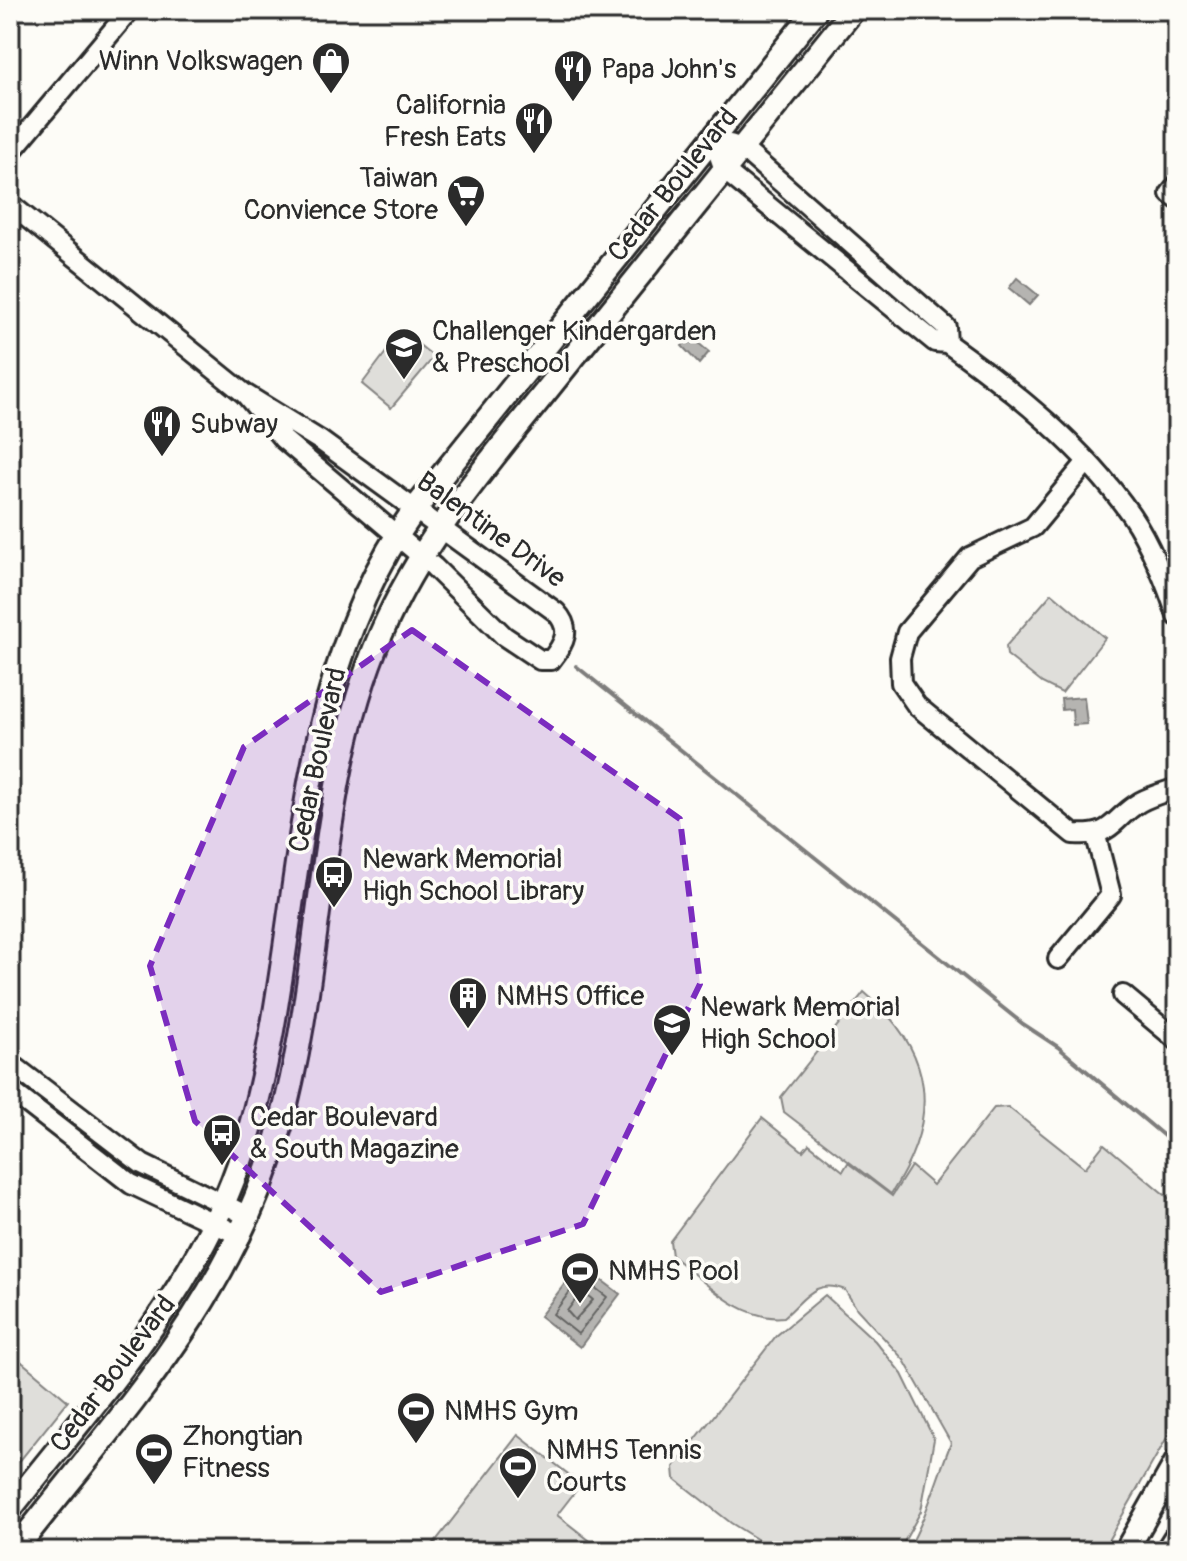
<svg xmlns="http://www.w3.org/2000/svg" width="1187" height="1561" viewBox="0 0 1187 1561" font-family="Pangolin,sans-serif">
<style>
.green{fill:#dfdeda;stroke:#858482;stroke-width:2}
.water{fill:#b5b4b1;stroke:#7e7d7b;stroke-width:2}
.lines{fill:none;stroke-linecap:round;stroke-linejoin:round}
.shore{stroke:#626261;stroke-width:2}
.stream{stroke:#7e7d7b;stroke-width:4}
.minor-casing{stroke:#2b2b2b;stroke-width:24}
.major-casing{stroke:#2b2b2b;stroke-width:28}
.minor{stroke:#fdfcf7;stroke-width:18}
.major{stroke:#fdfcf7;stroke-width:22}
.marked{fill:#7b2cbf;fill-opacity:0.2;stroke:#7b2cbf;stroke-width:6;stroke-dasharray:16 10;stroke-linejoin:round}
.labels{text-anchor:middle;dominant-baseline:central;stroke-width:7;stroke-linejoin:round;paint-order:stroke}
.poi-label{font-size:28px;fill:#2b2b2b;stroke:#fdfcf7;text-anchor:start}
.street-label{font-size:28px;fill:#2b2b2b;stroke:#fdfcf7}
</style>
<rect width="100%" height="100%" fill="#fdfcf7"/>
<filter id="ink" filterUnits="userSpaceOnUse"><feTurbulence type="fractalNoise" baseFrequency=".0125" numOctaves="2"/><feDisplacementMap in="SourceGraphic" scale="16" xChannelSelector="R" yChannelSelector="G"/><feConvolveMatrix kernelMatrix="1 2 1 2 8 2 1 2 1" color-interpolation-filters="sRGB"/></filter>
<g filter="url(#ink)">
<g class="green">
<path d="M402,331L434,357L391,408L362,384Z"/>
<path d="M1052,593L1105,638L1062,693L1042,683L1007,655L1006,646Z"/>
<path d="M864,992C935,1052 941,1117 891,1194L784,1112L781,1097Z"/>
<path d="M1008,1107L1085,1168L1104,1144L1177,1205V1420L1102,1551H907C927,1517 936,1480 951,1443L904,1360L857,1309L845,1290C815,1278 805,1299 784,1317C741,1322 704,1281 672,1256L670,1241L762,1118L803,1151L809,1144L843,1171L848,1163L892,1196L911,1166L933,1185L994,1108Z"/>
<path d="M825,1295L875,1341L902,1374L934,1439L921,1511L899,1551H776L731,1523L675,1479L674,1467L776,1336Z"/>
<path d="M10,1352L68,1401L10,1473Z"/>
<path d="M518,1435L581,1484L557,1515L603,1551H428Z"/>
</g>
<g class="water">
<path d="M1017,278L1038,295L1029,305L1009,288Z"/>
<path d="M690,336L709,352L699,364L682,346Z"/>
<path d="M1084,697L1087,724L1073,725L1072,709L1062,710L1061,699Z"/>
<path d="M580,1264L620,1294L580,1347L540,1316Z"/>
</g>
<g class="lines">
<g class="shore">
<path d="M581,1277L607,1297L578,1334L553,1314Z"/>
<path d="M582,1291L593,1300L575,1320L567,1311Z"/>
</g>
<path class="stream" d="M576,666L1023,1024L1058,1047L1177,1147"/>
<g class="minor-casing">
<g id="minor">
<path d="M713,138L724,170L935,342L947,343C1014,391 1084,447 1131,515C1149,541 1168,587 1177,616"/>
<path d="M730,144L742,148L946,327L947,343"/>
<path d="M10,153L130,10"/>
<path d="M1177,185L1170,194L1177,199"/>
<path d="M10,204L245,394L321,441L556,612C572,629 565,643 551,660H540L504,636L434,567L283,439L245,394"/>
<path d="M1086,463L1033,527L970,557L907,632L900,658L901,683L917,706L1073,834C1115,837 1110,820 1140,802C1151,796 1165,792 1177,788"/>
<path d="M1058,959L1111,895L1096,836"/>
<path d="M1123,995L1177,1040"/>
<path d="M10,1063L142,1164L250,1217"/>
<path d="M10,1090L131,1184L241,1236"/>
</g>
</g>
<g class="major-casing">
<g id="major">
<path d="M10,1509C99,1396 201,1287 245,1146C309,935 281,696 415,509L816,10"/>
<path d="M14,1551C119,1416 234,1297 280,1127C324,970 316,783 381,634C423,536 493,458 559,375C656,253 755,132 853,10"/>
<path d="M1126,1551L1177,1461"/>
<path d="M1167,1551L1177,1535"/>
</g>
</g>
<use href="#minor" class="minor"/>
<use href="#major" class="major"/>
</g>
</g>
<path class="marked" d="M412,630L680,819L700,984L583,1224L381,1292L195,1121L150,966L244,747Z"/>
<defs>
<g id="shop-pin" transform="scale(2)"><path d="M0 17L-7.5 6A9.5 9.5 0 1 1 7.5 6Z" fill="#2b2b2b" stroke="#fdfcf7"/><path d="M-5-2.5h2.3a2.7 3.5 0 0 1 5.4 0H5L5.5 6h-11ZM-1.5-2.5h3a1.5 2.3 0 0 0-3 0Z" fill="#fff"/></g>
<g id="restaurant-pin" transform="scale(2)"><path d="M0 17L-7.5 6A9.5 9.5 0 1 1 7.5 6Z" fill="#2b2b2b" stroke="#fdfcf7"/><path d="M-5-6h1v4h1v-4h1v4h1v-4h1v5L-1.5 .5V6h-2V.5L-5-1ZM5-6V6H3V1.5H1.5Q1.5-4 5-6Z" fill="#fff"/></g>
<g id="supermarket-pin" transform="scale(2)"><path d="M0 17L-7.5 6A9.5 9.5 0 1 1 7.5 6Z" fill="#2b2b2b" stroke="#fdfcf7"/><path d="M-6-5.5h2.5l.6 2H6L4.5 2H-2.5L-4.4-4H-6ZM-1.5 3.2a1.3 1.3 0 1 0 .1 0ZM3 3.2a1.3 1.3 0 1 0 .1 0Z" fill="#fff"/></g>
<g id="school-pin" transform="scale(2)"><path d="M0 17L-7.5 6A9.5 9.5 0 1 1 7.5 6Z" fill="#2b2b2b" stroke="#fdfcf7"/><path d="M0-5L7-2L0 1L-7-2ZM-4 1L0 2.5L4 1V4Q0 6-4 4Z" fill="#fff"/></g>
<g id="bus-pin" transform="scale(2)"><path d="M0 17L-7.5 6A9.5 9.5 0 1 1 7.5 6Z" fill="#2b2b2b" stroke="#fdfcf7"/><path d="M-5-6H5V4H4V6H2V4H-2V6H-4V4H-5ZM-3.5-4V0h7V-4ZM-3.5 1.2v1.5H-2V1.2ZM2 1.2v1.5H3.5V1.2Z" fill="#fff"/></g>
<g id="building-pin" transform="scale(2)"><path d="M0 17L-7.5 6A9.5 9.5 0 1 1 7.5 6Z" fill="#2b2b2b" stroke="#fdfcf7"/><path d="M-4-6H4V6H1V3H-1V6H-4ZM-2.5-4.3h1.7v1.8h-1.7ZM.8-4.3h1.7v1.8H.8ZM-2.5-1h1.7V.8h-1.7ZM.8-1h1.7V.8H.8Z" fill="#fff"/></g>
<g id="stadium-pin" transform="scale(2)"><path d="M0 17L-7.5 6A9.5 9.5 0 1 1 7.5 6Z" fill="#2b2b2b" stroke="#fdfcf7"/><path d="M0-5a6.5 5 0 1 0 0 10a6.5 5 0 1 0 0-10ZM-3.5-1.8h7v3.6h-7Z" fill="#fff"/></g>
</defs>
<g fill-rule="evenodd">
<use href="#shop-pin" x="331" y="61"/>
<use href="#restaurant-pin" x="573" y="69"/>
<use href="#restaurant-pin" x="534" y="121"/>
<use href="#supermarket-pin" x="466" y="194"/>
<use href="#school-pin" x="404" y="347"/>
<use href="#restaurant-pin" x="162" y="424"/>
<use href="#bus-pin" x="334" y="875"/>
<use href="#building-pin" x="468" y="996"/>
<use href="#school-pin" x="672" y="1023"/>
<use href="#bus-pin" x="222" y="1133"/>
<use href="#stadium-pin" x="580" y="1271"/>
<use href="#stadium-pin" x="416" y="1411"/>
<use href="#stadium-pin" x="154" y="1452"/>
<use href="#stadium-pin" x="518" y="1466"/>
</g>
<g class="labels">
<g class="poi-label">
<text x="303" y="61" text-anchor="end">Winn Volkswagen</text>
<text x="601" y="69">Papa John's</text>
<text x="506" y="105" text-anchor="end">California<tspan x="506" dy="32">Fresh Eats</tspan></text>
<text x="438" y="178" text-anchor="end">Taiwan<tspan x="438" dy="32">Convience Store</tspan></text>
<text x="432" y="331">Challenger Kindergarden<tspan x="432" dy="32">&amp; Preschool</tspan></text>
<text x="190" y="424">Subway</text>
<text x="362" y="859">Newark Memorial<tspan x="362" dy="32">High School Library</tspan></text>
<text x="496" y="996">NMHS Office</text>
<text x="700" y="1007">Newark Memorial<tspan x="700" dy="32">High School</tspan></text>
<text x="250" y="1117">Cedar Boulevard<tspan x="250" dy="32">&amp; South Magazine</tspan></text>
<text x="608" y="1271">NMHS Pool</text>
<text x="444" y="1411">NMHS Gym</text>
<text x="182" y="1436">Zhongtian<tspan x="182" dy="32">Fitness</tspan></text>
<text x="546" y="1450">NMHS Tennis<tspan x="546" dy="32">Courts</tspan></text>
</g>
<g class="street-label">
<text transform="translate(673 185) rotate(-51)">Cedar Boulevard</text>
<text transform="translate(491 530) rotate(36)">Balentine Drive</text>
<text transform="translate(318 760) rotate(-78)">Cedar Boulevard</text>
<text transform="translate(113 1374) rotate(-53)">Cedar Boulevard</text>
</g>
</g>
<rect width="1187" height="1561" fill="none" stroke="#fdfcf7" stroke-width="40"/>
<rect x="20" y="20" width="1147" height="1521" fill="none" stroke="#2b2b2b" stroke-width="3" filter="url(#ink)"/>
</svg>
